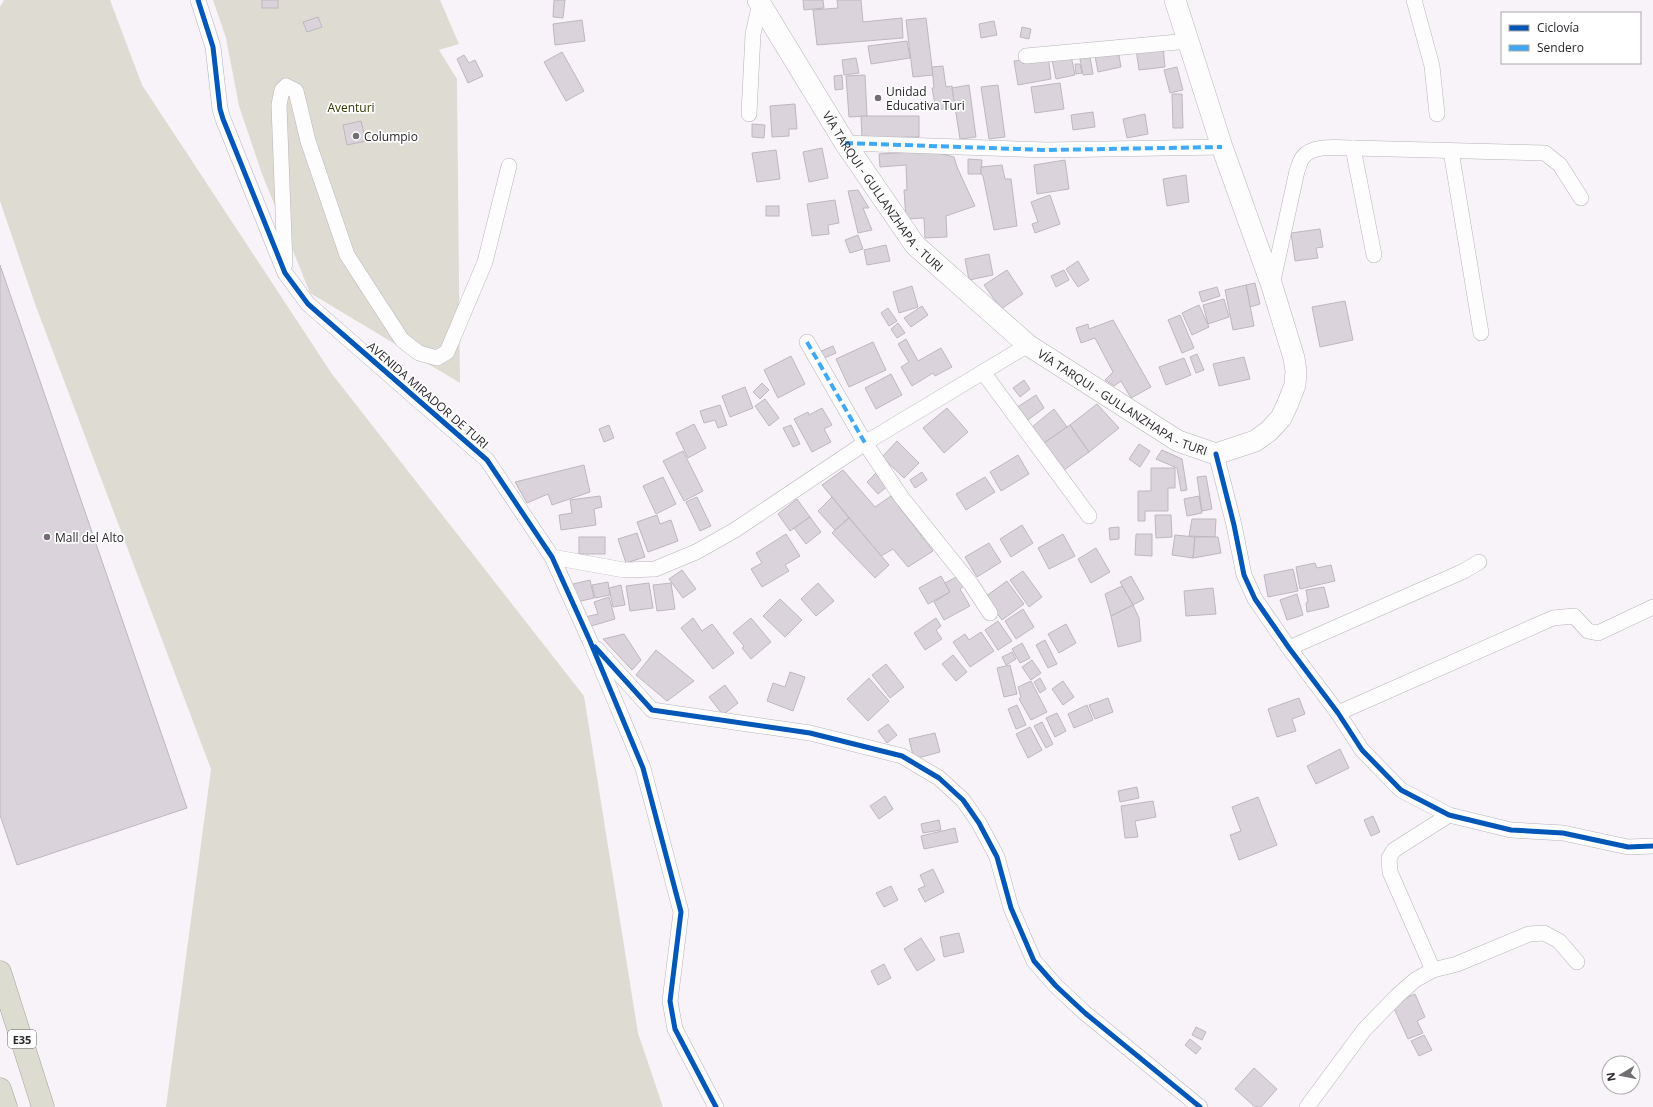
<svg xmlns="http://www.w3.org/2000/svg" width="1653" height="1107" viewBox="0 0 1653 1107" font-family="'Open Sans',sans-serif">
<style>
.green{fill:#dedcd2}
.building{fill:#dad3dc;stroke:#bcb8bd}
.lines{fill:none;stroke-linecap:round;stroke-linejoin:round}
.minor-casing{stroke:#b7b3b8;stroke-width:16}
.secondary-casing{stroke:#b7b3b8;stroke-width:22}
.trunk-casing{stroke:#a6a397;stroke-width:23}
.minor{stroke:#fefdfe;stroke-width:15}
.secondary{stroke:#fefdfe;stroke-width:21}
.trunk{stroke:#dcdcd0;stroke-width:22}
.quiet{stroke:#3fa9f5;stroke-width:4;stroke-dasharray:8 4;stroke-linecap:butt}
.cycleway-casing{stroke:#fff;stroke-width:8}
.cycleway{stroke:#0057b8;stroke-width:5}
.poi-dot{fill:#726e73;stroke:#fff;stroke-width:1.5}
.labels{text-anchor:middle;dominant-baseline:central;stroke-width:3.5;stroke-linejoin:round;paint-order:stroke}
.shield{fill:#fff;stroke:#6a676b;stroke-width:1}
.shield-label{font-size:11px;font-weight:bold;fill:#2a262b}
.poi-label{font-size:12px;fill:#2a262b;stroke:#fff;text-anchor:start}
.park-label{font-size:12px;fill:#343502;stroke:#fff}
.street-label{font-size:12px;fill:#2a262b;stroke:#fff}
</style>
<rect width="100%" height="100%" fill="#f8f3f9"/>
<g class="green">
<path d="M4,0H110L142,85L332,374L584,696L638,1033L663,1107H166L211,769L35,304L0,201V7Z"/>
<path d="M213,0H440L459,44L439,50L457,79L460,383L310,293L262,174L239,106L226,38Z"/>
</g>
<g class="building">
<rect x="262" y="0" width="16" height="8"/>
<path d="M554,0H565L563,18L553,17Z"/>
<path d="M803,0H823L824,8L804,10Z"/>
<path d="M837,0H861L863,22L902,18L903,38L817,45L813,10L838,8Z"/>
<path d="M318,17L322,27L307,32L303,22Z"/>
<path d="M926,18L933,75L913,77L906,20Z"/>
<path d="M582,20L585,41L555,45L553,24Z"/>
<path d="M994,21L997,35L981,38L979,24Z"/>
<path d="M1022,27L1031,29L1029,39L1020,37Z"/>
<path d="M907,41L910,58L871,64L868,46Z"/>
<path d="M1163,46L1165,67L1139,70L1136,49Z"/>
<path d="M1118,50L1121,67L1098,72L1095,56Z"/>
<path d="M562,52L584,91L566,101L544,62Z"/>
<path d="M464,55L469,63L475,60L483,76L468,83L457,59Z"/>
<path d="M1048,55L1051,79L1018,85L1014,61Z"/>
<path d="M1071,56L1075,75L1056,79L1052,60Z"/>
<path d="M1090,57L1093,74L1083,75L1080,59Z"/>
<path d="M856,58L859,73L844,75L842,60Z"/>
<path d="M1075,64H1080L1082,73L1076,74Z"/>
<path d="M943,66L946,87L952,86L955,107L936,110L932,88H934L932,67Z"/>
<path d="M1177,67L1183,90L1170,93L1164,70Z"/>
<path d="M842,75L843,89L835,90L834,76Z"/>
<path d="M865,75L867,116L849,117L846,76Z"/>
<path d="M1060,83L1064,109L1035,113L1031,87Z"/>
<path d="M969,85L976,137L960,139L952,88Z"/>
<path d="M998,85L1005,137L989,139L981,87Z"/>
<path d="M1172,94H1182L1183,128H1173Z"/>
<path d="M795,104L797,129H789V136L772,137L770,106Z"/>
<path d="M1093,112L1095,127L1073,130L1071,115Z"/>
<path d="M1145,114L1148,134L1127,138L1123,119Z"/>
<path d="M861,116H919V137L862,138Z"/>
<path d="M361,121L366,141L347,145L343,125Z"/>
<path d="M752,124L765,125L764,138L752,137Z"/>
<path d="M822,148L828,178L809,182L803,152Z"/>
<path d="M776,150L780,179L757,182L752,153Z"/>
<path d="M931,151L954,157L957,167L975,206L946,216L947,237L925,238L924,218L906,219L904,190H907L906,165L880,167L879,154Z"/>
<path d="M968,159L982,160L981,174H968Z"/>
<path d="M1065,160L1069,189L1037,194L1034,165Z"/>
<path d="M1002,165L1005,179H1011L1017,226L994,230L983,176L981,174V167Z"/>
<path d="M1186,175L1189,202L1167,206L1163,179Z"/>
<path d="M858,190L869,208H863L872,230L858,233L848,191Z"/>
<path d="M1050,195L1060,224L1035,233L1032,224L1038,222L1031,202Z"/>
<path d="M835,200L839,223L828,225L829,234L812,236L807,204Z"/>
<rect x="766" y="206" width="13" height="10"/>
<path d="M1320,229L1323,247L1316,248L1318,258L1295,261L1291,233Z"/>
<path d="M858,235L863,249L850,253L845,240Z"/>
<path d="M886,245L890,261L867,265L864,250Z"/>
<path d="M989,254L993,275L969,280L965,259Z"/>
<path d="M1078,261L1089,280L1078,287L1066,269Z"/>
<path d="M0,265L187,808L17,865L0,815Z"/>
<path d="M1007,270L1023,294L1001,309L984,285Z"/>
<path d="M1064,270L1069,280L1056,287L1051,276Z"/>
<path d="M1255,283L1260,304L1250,307L1246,285Z"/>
<path d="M1246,285L1254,326L1233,330L1225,290Z"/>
<path d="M912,286L918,307L899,313L893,292Z"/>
<path d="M1217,287L1220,296L1202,302L1199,292Z"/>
<path d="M1224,299L1229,317L1208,324L1203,305Z"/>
<path d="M1345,301L1353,340L1320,347L1312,307Z"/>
<path d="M1199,305L1209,327L1192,335L1182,313Z"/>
<path d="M922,306L928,315L911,327L904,318Z"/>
<path d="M888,308L897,321L889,326L881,313Z"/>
<path d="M1180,315L1194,348L1182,353L1168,320Z"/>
<path d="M1113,320L1151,387L1131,398L1121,381L1114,386L1105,380L1113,372L1095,338L1081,343L1076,328L1088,324L1089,329Z"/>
<path d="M898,323L905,333L897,338L891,329Z"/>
<path d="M906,339L918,361L941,348L952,367L935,376L933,373L912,386L901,367L909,362L898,344Z"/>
<path d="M873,342L886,370L849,387L836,359Z"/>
<path d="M833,346L836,353L822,359L819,352Z"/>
<path d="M1197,354L1204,370L1196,373L1190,357Z"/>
<path d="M791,356L805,384L778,398L764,370Z"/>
<path d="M1244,357L1250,379L1219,386L1213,364Z"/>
<path d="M1184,358L1191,375L1166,385L1159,367Z"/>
<path d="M891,374L902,395L876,409L865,388Z"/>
<path d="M1024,380L1030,389L1020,397L1013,388Z"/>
<path d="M762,383L769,390L760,399L753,392Z"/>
<path d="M745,387L753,408L730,417L722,396Z"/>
<path d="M1036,395L1044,408L1025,422L1016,408Z"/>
<path d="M765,399L779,418L769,426L755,406Z"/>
<path d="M1097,404L1119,428L1089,452L1070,425Z"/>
<path d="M720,405L727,425L718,428L715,420L704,423L700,411Z"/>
<path d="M822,408L832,425L824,429L831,442L812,452L794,419L808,412L809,415Z"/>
<path d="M947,408L968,432L944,453L923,428Z"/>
<path d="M1054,409L1067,427L1044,443L1032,427Z"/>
<path d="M694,424L706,448L688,458L676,433Z"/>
<path d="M609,425L614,438L604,442L599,429Z"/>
<path d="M791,425L800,444L793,447L783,428Z"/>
<path d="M1070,425L1089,452L1064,470L1044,443Z"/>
<path d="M897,441L919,463L904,478L882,457Z"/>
<path d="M1139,444L1150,451L1140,467L1129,459Z"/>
<path d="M1162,450L1182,459L1187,490L1181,491L1177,468L1156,459Z"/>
<path d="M683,451L703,491L684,501L663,461Z"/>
<path d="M1018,455L1029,474L1001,491L990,472Z"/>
<path d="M584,465L590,492L552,505L548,494L527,503L515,482Z"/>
<path d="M1151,468H1175V488H1168V511H1145V521H1138V491H1151Z"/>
<path d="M843,470L875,507L891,496L933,551L908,567L893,549L881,556L822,485Z"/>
<path d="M877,472L889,485L878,494L867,482Z"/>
<path d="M922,472L927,480L915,488L910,480Z"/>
<path d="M1206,476L1212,509L1202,511L1197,477Z"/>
<path d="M663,477L676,504L656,514L643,486Z"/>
<path d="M985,477L995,492L966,510L956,494Z"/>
<path d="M600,496L602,507L594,509L596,525L561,530L559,515L572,513L570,500Z"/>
<path d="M1199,496L1202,513L1187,516L1184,499Z"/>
<path d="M697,497L711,526L700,531L686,502Z"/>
<path d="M832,497L849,518L835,530L818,511Z"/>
<path d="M797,499L810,517L790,531L778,514Z"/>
<path d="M657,515L660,524L671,520L678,541L648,552L637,522Z"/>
<path d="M1155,515H1171L1172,537L1156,538Z"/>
<path d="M810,517L821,532L806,544L794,528Z"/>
<path d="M849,518L889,565L875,578L832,533Z"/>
<path d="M1192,519H1216L1215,537L1189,536Z"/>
<path d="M1022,525L1033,543L1011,557L1000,539Z"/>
<path d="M1119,527V539L1110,540L1109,528Z"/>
<path d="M637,533L645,557L626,563L618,539Z"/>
<path d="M786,534L800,556L785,565L789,571L762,587L751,569L762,563L756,553Z"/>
<path d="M1063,534L1075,556L1049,569L1038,548Z"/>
<path d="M1136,534H1152V556L1135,555Z"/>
<path d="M1175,535L1195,537L1193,558L1172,555Z"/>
<rect x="579" y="537" width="26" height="17"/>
<path d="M1195,537H1218L1221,553L1193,558Z"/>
<path d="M989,543L1001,562L977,577L965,557Z"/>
<path d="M1096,548L1110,572L1091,583L1078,559Z"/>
<path d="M1315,563L1317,568L1331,565L1335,581L1300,589L1296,567Z"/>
<path d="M1293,569L1298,591L1268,597L1264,575Z"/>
<path d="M682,570L696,589L683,598L669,579Z"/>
<path d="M1023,571L1042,597L1029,607L1010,580Z"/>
<path d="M941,576L950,592L928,604L919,588Z"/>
<path d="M958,576L964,586L960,589L970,606L944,620L934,602L950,592L945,583Z"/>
<path d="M1131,576L1144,599L1133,605L1120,582Z"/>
<path d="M590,580L594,598L577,602L573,584Z"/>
<path d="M1007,581L1024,604L1002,620L985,597Z"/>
<path d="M608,582L610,595L595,598L592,585Z"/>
<path d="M649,583L653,608L630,611L626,586Z"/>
<path d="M671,583L675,609L657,611L653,585Z"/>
<path d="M818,583L834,601L816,616L801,599Z"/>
<path d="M621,585L625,605L613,607L609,588Z"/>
<path d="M1122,586L1133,605L1111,616L1105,594Z"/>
<path d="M1324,587L1329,607L1307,612L1306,603L1308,602L1306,590Z"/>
<path d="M1213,588L1216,614L1186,616L1184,591Z"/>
<path d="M1297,594L1303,615L1287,620L1280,600Z"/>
<path d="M609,597L615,619L588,627L585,617L598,614L594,602Z"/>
<path d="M780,599L802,620L785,637L763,616Z"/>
<path d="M1133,605L1139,618L1141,641L1118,647L1111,616Z"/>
<path d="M1023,609L1034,627L1016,639L1005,621Z"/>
<path d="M693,618L702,631L712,624L734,653L713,669L681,628Z"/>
<path d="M751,618L771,642L751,659L742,648L744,646L733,633Z"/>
<path d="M936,618L941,626L936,630L942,639L925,650L914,633Z"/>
<path d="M998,621L1012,641L998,650L985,630Z"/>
<path d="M1066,624L1076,643L1059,653L1048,634Z"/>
<path d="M981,632L994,651L970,667L953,642L965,634L969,640Z"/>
<path d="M624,634L641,660L632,670L603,639Z"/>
<path d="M1045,640L1057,664L1048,668L1036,645Z"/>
<path d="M1022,643L1030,658L1020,663L1012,649Z"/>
<path d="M656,650L694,681L667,701L636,675Z"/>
<path d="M1012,652L1016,659L1006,665L1002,657Z"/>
<path d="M953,655L967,672L956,681L942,664Z"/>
<path d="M1032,660L1041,673L1031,680L1022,667Z"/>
<path d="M886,664L904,687L890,698L872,675Z"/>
<path d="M1010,665L1017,694L1004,697L997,668Z"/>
<path d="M790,672L805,677L793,711L767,701L773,683L785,687Z"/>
<path d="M869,678L889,701L868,721L847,699Z"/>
<path d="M1040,678L1046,689L1040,693L1034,682Z"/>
<path d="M1031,681L1047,712L1031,720L1019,699L1021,697L1018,687Z"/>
<path d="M1063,681L1074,697L1063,705L1052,689Z"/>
<path d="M725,685L738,703L723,715L709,697Z"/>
<path d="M1108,698L1113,712L1095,719L1089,705Z"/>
<path d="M1299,698L1305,714L1292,719L1296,731L1277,737L1268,709Z"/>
<path d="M1017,705L1026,725L1016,729L1008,709Z"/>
<path d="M1087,705L1093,720L1074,728L1068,714Z"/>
<path d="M1057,713L1066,731L1055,737L1046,718Z"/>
<path d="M1042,722L1053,744L1046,748L1034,726Z"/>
<path d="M888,724L897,735L887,743L878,731Z"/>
<path d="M1030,727L1042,750L1028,758L1016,734Z"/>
<path d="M935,733L940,752L914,759L909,739Z"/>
<path d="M1340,749L1349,768L1316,784L1307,766Z"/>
<path d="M1137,787L1139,798L1120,802L1118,791Z"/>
<path d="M885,796L893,809L879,819L870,806Z"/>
<path d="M1258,797L1277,845L1239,860L1230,835L1241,831L1232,807Z"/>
<path d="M1153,801L1156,817L1135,821L1138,837L1125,838L1121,806Z"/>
<path d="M1373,816L1380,832L1371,836L1364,820Z"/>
<path d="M939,820L941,830L923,833L921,824Z"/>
<path d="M955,828L958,842L924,849L921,836Z"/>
<path d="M933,869L944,892L925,902L918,889L925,886L920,875Z"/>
<path d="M891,886L898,900L884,907L876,893Z"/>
<path d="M959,933L964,952L944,957L940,937Z"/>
<path d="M921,938L935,960L917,971L904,949Z"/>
<path d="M884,964L891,978L878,985L871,971Z"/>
<path d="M1415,994L1425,1017L1417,1021L1423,1033L1408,1039L1392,1004Z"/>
<path d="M1196,1027L1206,1032L1202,1040L1192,1035Z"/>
<path d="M1424,1035L1432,1050L1419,1056L1411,1041Z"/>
<path d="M1190,1039L1201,1048L1196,1054L1185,1045Z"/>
<path d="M1254,1068L1277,1089L1261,1107H1255L1235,1089Z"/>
</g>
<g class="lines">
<g class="minor-casing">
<g id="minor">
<path d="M198,0L213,47L220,109L223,119L285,273L308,304L487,460L552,557L590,641L643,768L681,912L670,1001L675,1029L716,1107"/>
<path d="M1414,0L1432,66L1437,114"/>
<path d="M1026,56L1189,41"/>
<path d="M749,114L753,34L760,3"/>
<path d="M845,143L1047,150L1222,147"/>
<path d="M1353,148L1374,255"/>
<path d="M1451,151L1481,333"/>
<path d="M285,264L279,105L282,90L286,86L296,91L308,141L347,255L402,340L419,353L437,358L447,352L485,262L509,166"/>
<path d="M1272,285L1297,171C1299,167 1300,160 1303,157C1313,144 1339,148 1353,148L1545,153L1560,165L1581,198"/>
<path d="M807,342L865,443L902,498L971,584L990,613"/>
<path d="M983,372L1089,516"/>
<path d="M1216,454L1234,525L1244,575L1255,599L1289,648L1338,713L1362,750L1401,790L1449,815L1511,830L1563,833L1628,847L1653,846"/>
<path d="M552,557L624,570L655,569L696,552L735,530L865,443L1028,345"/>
<path d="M1289,648L1464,571L1479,562"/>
<path d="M597,649L652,710L810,733L902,756L939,778L963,800L979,823L997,857L1011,908L1034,961L1056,986L1085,1013L1200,1107"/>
<path d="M1338,713L1553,618L1574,616L1588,631L1598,633L1653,607"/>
<path d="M1433,970L1390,872L1389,858L1394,850L1449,815"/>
<path d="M1307,1107L1364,1030L1397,996L1415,980L1433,970L1457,964L1529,934L1544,933L1559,941L1577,962"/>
</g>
</g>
<g class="secondary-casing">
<g id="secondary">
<path id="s1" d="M758,0L845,143L915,245L1028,345L1178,441L1216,454L1255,441L1269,431L1281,418L1288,403L1295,385L1296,371L1294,358L1272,286L1222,147L1175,0"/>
</g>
</g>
<g class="trunk-casing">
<g id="trunk">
<path d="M0,972L43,1107"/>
<path d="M0,1089L6,1107"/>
</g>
</g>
<use href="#minor" class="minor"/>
<use href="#secondary" class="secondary"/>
<use href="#trunk" class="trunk"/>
<g class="quiet">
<path d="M845,143L1047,150L1222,147"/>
<path d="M807,342L865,443"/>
</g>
<g class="cycleway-casing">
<g id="cycleway">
<path d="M198,0L213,47L220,109L223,119L285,273L308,304L487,460L552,557L590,641L643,768L681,912L670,1001L675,1029L716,1107"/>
<path d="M1216,454L1234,525L1244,575L1255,599L1289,648L1338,713L1362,750L1401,790L1449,815L1511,830L1563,833L1628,847L1653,846"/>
<path d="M595,647L652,710L810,733L902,756L939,778L963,800L979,823L997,857L1011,908L1034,961L1056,986L1085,1013L1200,1107"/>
</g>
</g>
<use href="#cycleway" class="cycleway"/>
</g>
<g class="poi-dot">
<circle cx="878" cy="98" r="4"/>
<circle cx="356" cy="136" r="4"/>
<circle cx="47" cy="537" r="4"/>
</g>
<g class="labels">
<rect class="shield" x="8" y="1030" width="28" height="18" rx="3"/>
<g class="shield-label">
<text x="22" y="1039">E35</text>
</g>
<g class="poi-label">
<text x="886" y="91">Unidad<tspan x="886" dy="14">Educativa Turi</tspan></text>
<text x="364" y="136">Columpio</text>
<text x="55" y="537">Mall del Alto</text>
</g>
<g class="park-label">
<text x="351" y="107">Aventuri</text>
</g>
<g class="street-label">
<text stroke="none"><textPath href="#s1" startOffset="229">VÍA TARQUI - GULLANZHAPA - TURI</textPath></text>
<text transform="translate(428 395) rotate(41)">AVENIDA MIRADOR DE TURI</text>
<text stroke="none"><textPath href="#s1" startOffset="553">VÍA TARQUI - GULLANZHAPA - TURI</textPath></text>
</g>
</g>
<rect x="1501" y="12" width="140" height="52" fill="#ffffff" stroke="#aaa8aa"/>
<rect x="1509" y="25" width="20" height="6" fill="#0057b8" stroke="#aaa8aa"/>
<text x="1537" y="32" font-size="12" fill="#2a262b">Ciclovía</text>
<rect x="1509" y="45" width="20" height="6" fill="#3fa9f5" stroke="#aaa8aa"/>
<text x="1537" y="52" font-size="12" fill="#2a262b">Sendero</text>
<g transform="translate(1621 1075) rotate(260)"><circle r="19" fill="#ffffff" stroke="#aaa8aa"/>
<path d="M0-3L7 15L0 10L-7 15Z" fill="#726e73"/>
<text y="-6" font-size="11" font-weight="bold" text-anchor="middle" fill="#2a262b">N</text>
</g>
</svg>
